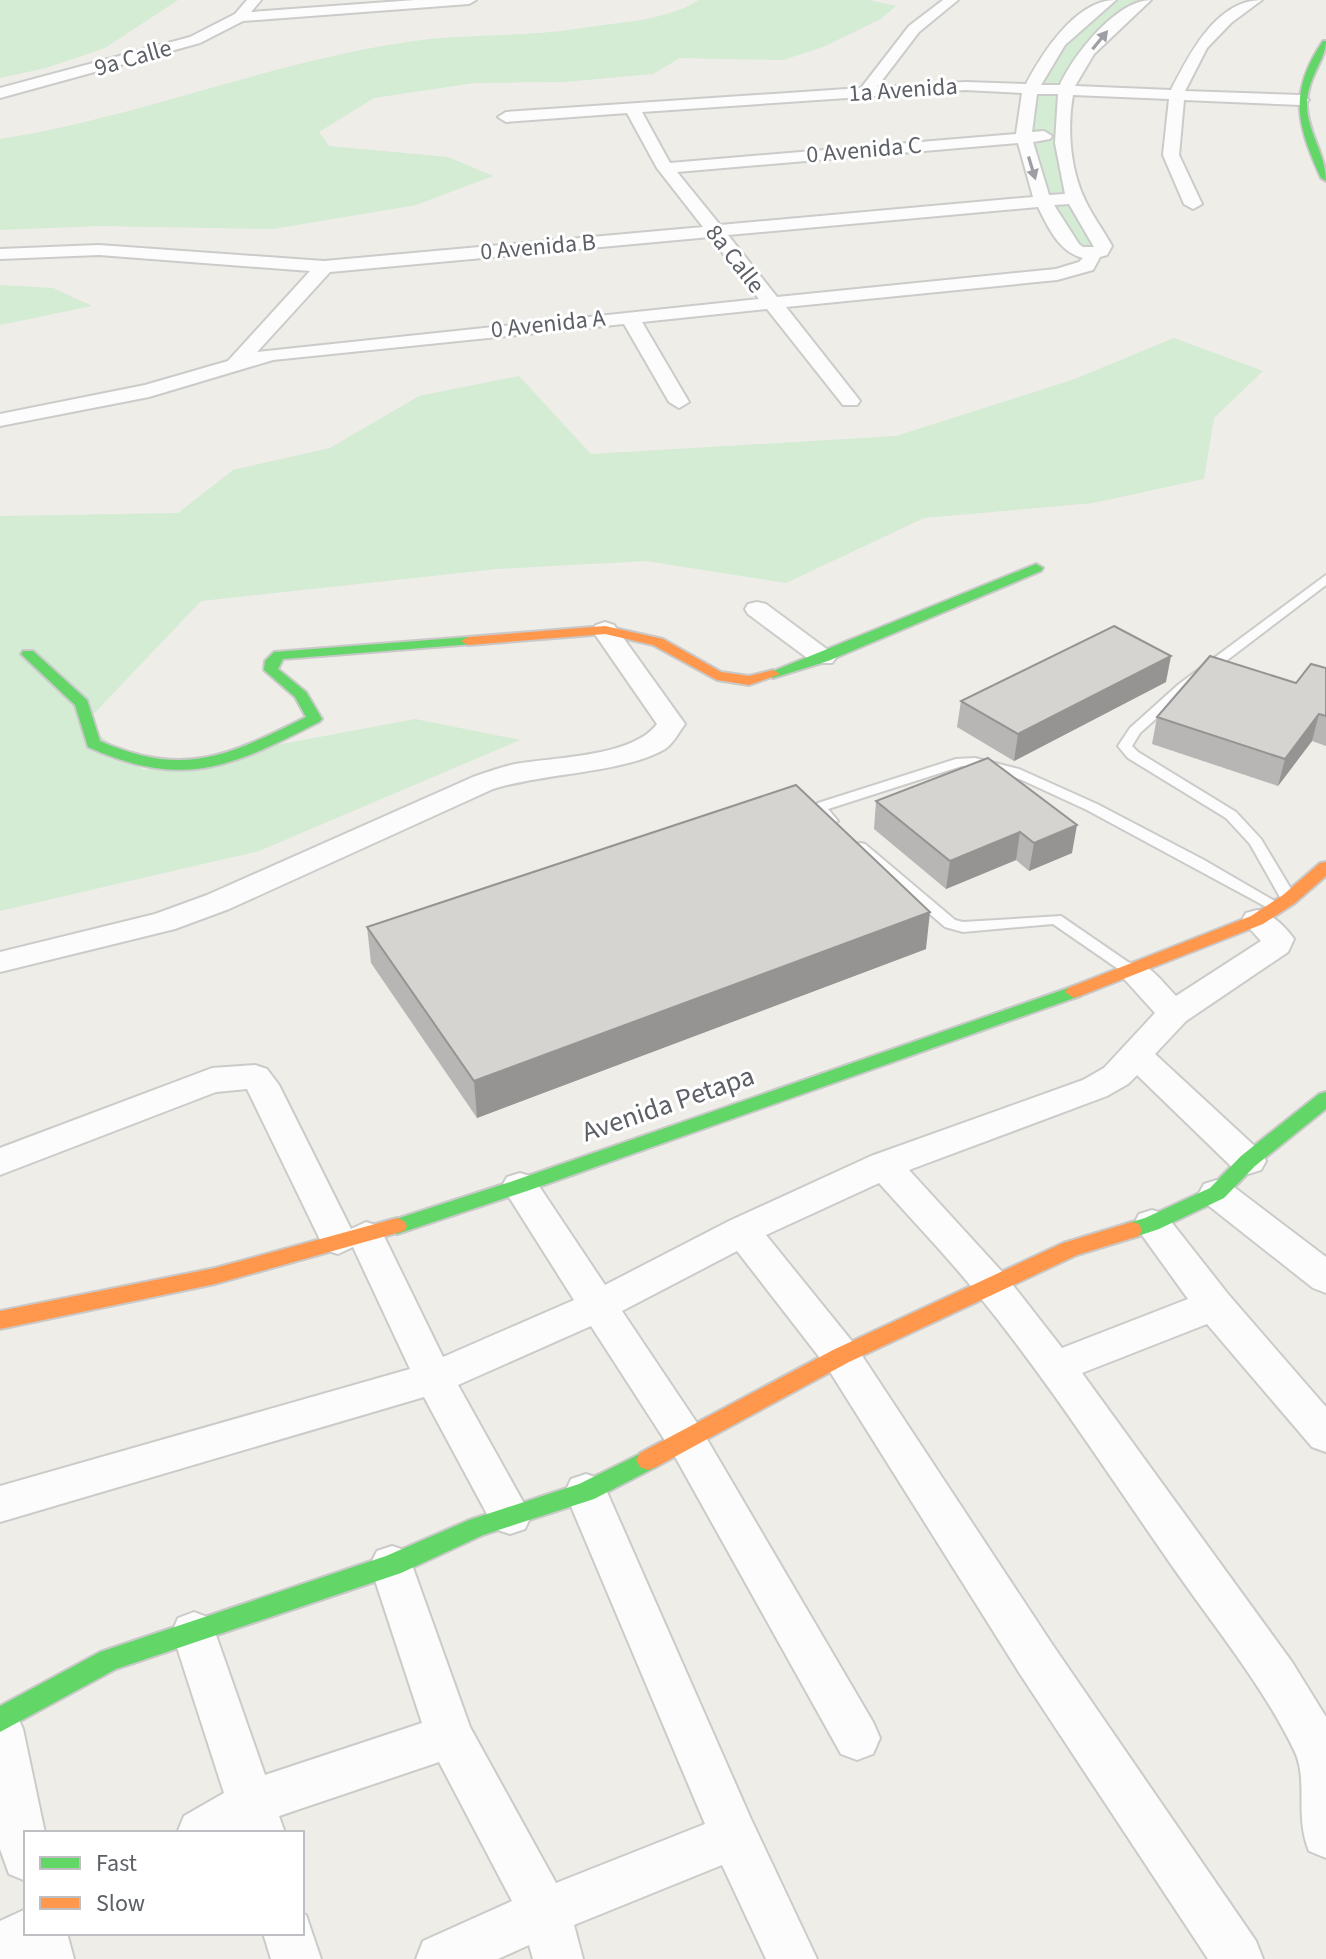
<svg xmlns="http://www.w3.org/2000/svg" width="1326" height="1959" viewBox="0 0 1326 1959" font-family="'Source Sans 3',sans-serif">
<style>
.green{fill:#d4ebd4}
.lines{fill:none;stroke-linecap:round;stroke-linejoin:round}
.lane-casing{stroke:#cbcbca;stroke-width:4}
.street-casing{stroke:#cbcbca;stroke-width:4}
.fast-casing{stroke:#c9c9c9;stroke-width:4}
.slow-casing{stroke:#c9c9c9;stroke-width:4}
.lane{fill:#fcfcfc;fill-rule:evenodd}
.street{fill:#fcfcfc;fill-rule:evenodd}
.fast{fill:#63d668;fill-rule:evenodd}
.slow{fill:#ff974d;fill-rule:evenodd}
.wall{fill:#b7b6b4}
.shaded-wall{fill:#959492}
.building{fill:#d5d4d1;stroke:#959492;stroke-width:2}
.oneway{fill:#9d9ea3}
.labels{text-anchor:middle;dominant-baseline:central;stroke-width:6;stroke-linejoin:round;paint-order:stroke}
.far-street-label{font-size:24px;fill:#5d6067;stroke:#fff}
.street-label{font-size:28px;fill:#5d6067;stroke:#fff}
</style>
<rect width="100%" height="100%" fill="#eeede8"/>
<g class="green">
<path d="M0,0H178L105,48L46,68L0,78Z"/>
<path d="M699,0H869L896,6L881,19L823,47L783,60L680,58L653,74L564,82L474,83L374,98L319,132L329,146L448,157L493,176L416,205L273,229L99,226L0,230V139C136,118 265,64 401,43C459,33 518,38 576,29C617,22 664,22 699,0Z"/>
<path d="M1109,0H1144L1127,13L1071,78L1068,165L1103,246L1080,252L1029,162L1027,101L1042,68Z"/>
<path d="M0,285L53,288L92,306L0,325Z"/>
<path d="M1174,338L1263,371L1214,418L1204,479L1093,503L924,518L786,583L646,561L497,569L201,601L85,723L143,770L415,719L520,740L259,851L0,911V516L178,513L233,470L330,448L419,396L519,376L591,454L896,436L1072,380Z"/>
</g>
<g class="lines">
<g class="lane-casing">
<g id="lane">
<path d="M1326,575V585L1188,690L1140,733L1132,746L1138,752L1236,812L1261,839L1297,899L1289,904L1281,899L1250,844L1226,818L1128,758L1118,746L1130,728L1179,684Z"/>
<path d="M975,758L1019,769L1097,804L1204,860L1285,907L1277,912L1272,910L1087,810L1022,780L988,768L962,766L828,809L838,821L831,825L826,824L812,811L818,803L956,759Z"/>
<path d="M860,843L865,844L955,920L963,922L1061,916L1141,971L1139,975H1127L1053,924L963,932L945,927L855,850L853,847L855,844Z"/>
</g>
</g>
<g class="street-casing">
<g id="street">
<path d="M247,0H261L251,12L415,0H476L469,4L243,21L200,43L0,98V88L190,37L235,14Z"/>
<path d="M943,0H958L919,32L877,87L965,82L1026,84C1043,52 1076,0 1116,0L1065,45L1041,85H1060C1073,55 1117,0 1151,0L1094,54L1075,86L1171,90C1189,55 1216,0 1262,0L1231,23L1207,48L1185,91L1301,95L1309,100L1301,105L1184,100L1179,155L1202,204L1193,209L1184,204L1163,155L1169,99L1073,95C1067,129 1070,171 1086,202C1093,217 1104,231 1112,246L1107,255L1100,257L1093,270L1057,280L786,307L857,397L860,401L857,405H843L767,309L642,322L689,402L679,408L669,402L624,324L273,360L149,397L0,426V414L145,385L228,361L310,271L99,255L0,259V249L99,245L324,261L703,227L657,168L627,113L506,122L498,117L506,112L861,88L909,26ZM965,90L1022,93L1016,134L670,163L642,112ZM1037,94H1058L1055,143L1065,194L1049,195L1033,142L1050,139L1052,136L1044,131L1032,132ZM1018,143L1033,197L720,225L677,172ZM1069,204L1094,247H1083L1079,244L1054,205ZM1038,207C1048,227 1059,252 1083,258L1079,262L1056,269L777,297L728,235ZM710,237L759,299L257,352L330,272Z"/>
<path d="M757,602L766,604L832,653L836,658L832,663H814L748,614L745,609L748,604Z"/>
<path d="M605,622L614,625L685,724C679,732 673,744 665,749C625,773 542,773 493,789L229,909L175,929L0,972V952L155,914L207,895L473,777C487,772 501,767 515,764C555,757 633,757 657,724L592,630L596,625Z"/>
<path d="M1257,910C1272,914 1285,926 1294,939L1288,952L1186,1021L1155,1054L1261,1152L1266,1161L1261,1170L1248,1174L1235,1170L1137,1075L1128,1084L1107,1096L909,1170L1005,1275L1062,1348L1188,1299L1134,1224L1139,1214L1152,1210L1165,1214L1228,1294L1326,1407V1452L1312,1447L1207,1324L1082,1373L1292,1662L1326,1717V1858L1309,1851C1294,1814 1309,1780 1294,1750C1262,1684 1212,1624 1170,1563C1108,1474 1048,1381 979,1296C948,1257 912,1220 879,1183L766,1235L855,1345L1052,1644L1256,1941L1263,1959H1208L1020,1674L827,1367L737,1251L622,1311L701,1429L873,1722L880,1738L873,1754L857,1760L841,1754L673,1453L591,1326L458,1385L531,1516L525,1529L510,1534L495,1529L424,1397L0,1522V1486L410,1369L353,1247L338,1254L325,1250L247,1089L216,1092L0,1175V1148L212,1068L255,1065L267,1069L279,1085L351,1229L366,1222L379,1226L443,1357L574,1300L502,1186L507,1177L520,1173L533,1177L605,1285L729,1221L871,1156L1083,1080L1104,1068L1155,1013L1117,971L1122,964C1147,957 1160,980 1176,996L1261,941L1242,920L1246,913Z"/>
<path d="M1217,1180L1230,1184L1326,1257V1293L1313,1288L1204,1202L1199,1193L1204,1184Z"/>
<path d="M586,1474L601,1479L607,1492L751,1819L817,1959H766L722,1865L574,1925L583,1959H533L529,1945L498,1959H416L423,1941L512,1901L439,1762L279,1816L285,1833H177L184,1816L224,1793L172,1632L178,1618L194,1612L210,1618L265,1775L422,1723L370,1565L377,1551L392,1546L407,1551L470,1727L556,1883L705,1824L565,1492L571,1479Z"/>
<path d="M0,1707L16,1713L23,1729L45,1833H26V1881L9,1874L0,1849Z"/>
<path d="M26,1909V1933H67L74,1959H0V1921Z"/>
<path d="M302,1914L306,1915L321,1959H271L263,1933H302Z"/>
</g>
</g>
<g class="fast-casing">
<g id="fast">
<path d="M1323,41H1326C1326,60 1306,78 1307,107C1308,133 1326,155 1326,181L1321,178C1297,124 1288,93 1323,41Z"/>
<path d="M1036,564L1043,568L1041,571L828,661L773,678L766,674Z"/>
<path d="M468,637L475,641L473,644L283,659L278,669L306,692L322,719L319,722C231,767 184,790 88,747L75,705L21,654L23,651H33L87,700L100,741C184,778 228,756 306,717L295,697L264,670L265,661L274,652Z"/>
<path d="M1074,986L1080,988L1083,992L1080,996L527,1191L397,1234L390,1231L387,1226L390,1221L513,1181Z"/>
<path d="M1326,1092V1109L1255,1166L1224,1198L1159,1229L1132,1238L1125,1236L1122,1230L1125,1224L1145,1218L1210,1188L1241,1156L1319,1094Z"/>
<path d="M648,1450L656,1453L660,1460L656,1467L594,1499L483,1535L401,1573L116,1669L0,1732V1706L100,1652L386,1556L469,1520L579,1484Z"/>
</g>
</g>
<g class="slow-casing">
<g id="slow">
<path d="M605,626L663,639L721,672L749,676L773,670L780,674L749,685L717,680L653,645L605,634L468,645L461,641L468,637Z"/>
<path d="M1326,862V876L1295,903L1263,924L1080,996L1074,998L1065,992L1068,988L1251,916L1283,895L1320,863Z"/>
<path d="M397,1218L404,1221L407,1226L404,1231L215,1284L0,1329V1311L215,1268Z"/>
<path d="M1132,1222L1139,1224L1142,1230L1139,1236L1077,1255L849,1362L656,1467L648,1470L640,1467L636,1460L640,1453L833,1350L1063,1243Z"/>
</g>
</g>
<use href="#lane" class="lane"/>
<use href="#street" class="street"/>
<use href="#fast" class="fast"/>
<use href="#slow" class="slow"/>
</g>
<g class="wall">
<path d="M1326,668V746L1312,741L1278,786L1152,744L1157,717L1296,683Z"/>
<path d="M1166,682L1014,761L957,727L961,701Z"/>
<path d="M988,758L1072,853L1029,871L1016,860L946,889L874,829L876,801Z"/>
<path d="M367,927L926,949L477,1118L371,963Z"/>
</g>
<g class="shaded-wall">
<path d="M1171,656L1166,682L1014,761L1018,734Z"/>
<path d="M1319,714L1312,741L1278,786L1285,759Z"/>
<path d="M1077,825L1072,853L1029,871L1034,843Z"/>
<path d="M1020,832L1016,860L946,889L950,861Z"/>
<path d="M930,912L926,949L477,1118L474,1081Z"/>
</g>
<g class="building">
<path d="M1114,626L1171,656L1018,734L961,701Z"/>
<path d="M1210,656L1296,683L1311,664L1326,668V716L1319,714L1285,759L1157,717Z"/>
<path d="M988,758L1077,825L1034,843L1020,832L950,861L876,801Z"/>
<path d="M796,785L930,912L474,1081L367,927Z"/>
</g>
<defs><path id="oneway-solid" d="M-6-.8H1V-3.2L6.5 0L1 3.2V.8H-6Z" transform="scale(2)"/></defs>
<g class="oneway">
<use href="#oneway-solid" transform="translate(1100 40) rotate(-51)"/>
<use href="#oneway-solid" transform="translate(1032 168) rotate(73)"/>
</g>
<g class="labels">
<g class="far-street-label">
<text transform="translate(133 58) rotate(-16)">9a Calle</text>
<text transform="translate(903 90) rotate(-4)">1a Avenida</text>
<text transform="translate(864 150) rotate(-5)">0 Avenida C</text>
<text transform="translate(538 247) rotate(-5)">0 Avenida B</text>
<text transform="translate(735 259) rotate(52)">8a Calle</text>
<text transform="translate(548 324) rotate(-6)">0 Avenida A</text>
</g>
<g class="street-label">
<text transform="translate(668 1104) rotate(-19)">Avenida Petapa</text>
</g>
</g>
<rect x="24" y="1831" width="280" height="104" fill="#ffffff" stroke="#bebfc2" stroke-width="2"/>
<rect x="40" y="1857" width="40" height="12" fill="#63d668" stroke="#bebfc2" stroke-width="2"/>
<text x="96" y="1871" font-size="24" fill="#5d6067">Fast</text>
<rect x="40" y="1897" width="40" height="12" fill="#ff974d" stroke="#bebfc2" stroke-width="2"/>
<text x="96" y="1911" font-size="24" fill="#5d6067">Slow</text>
</svg>
